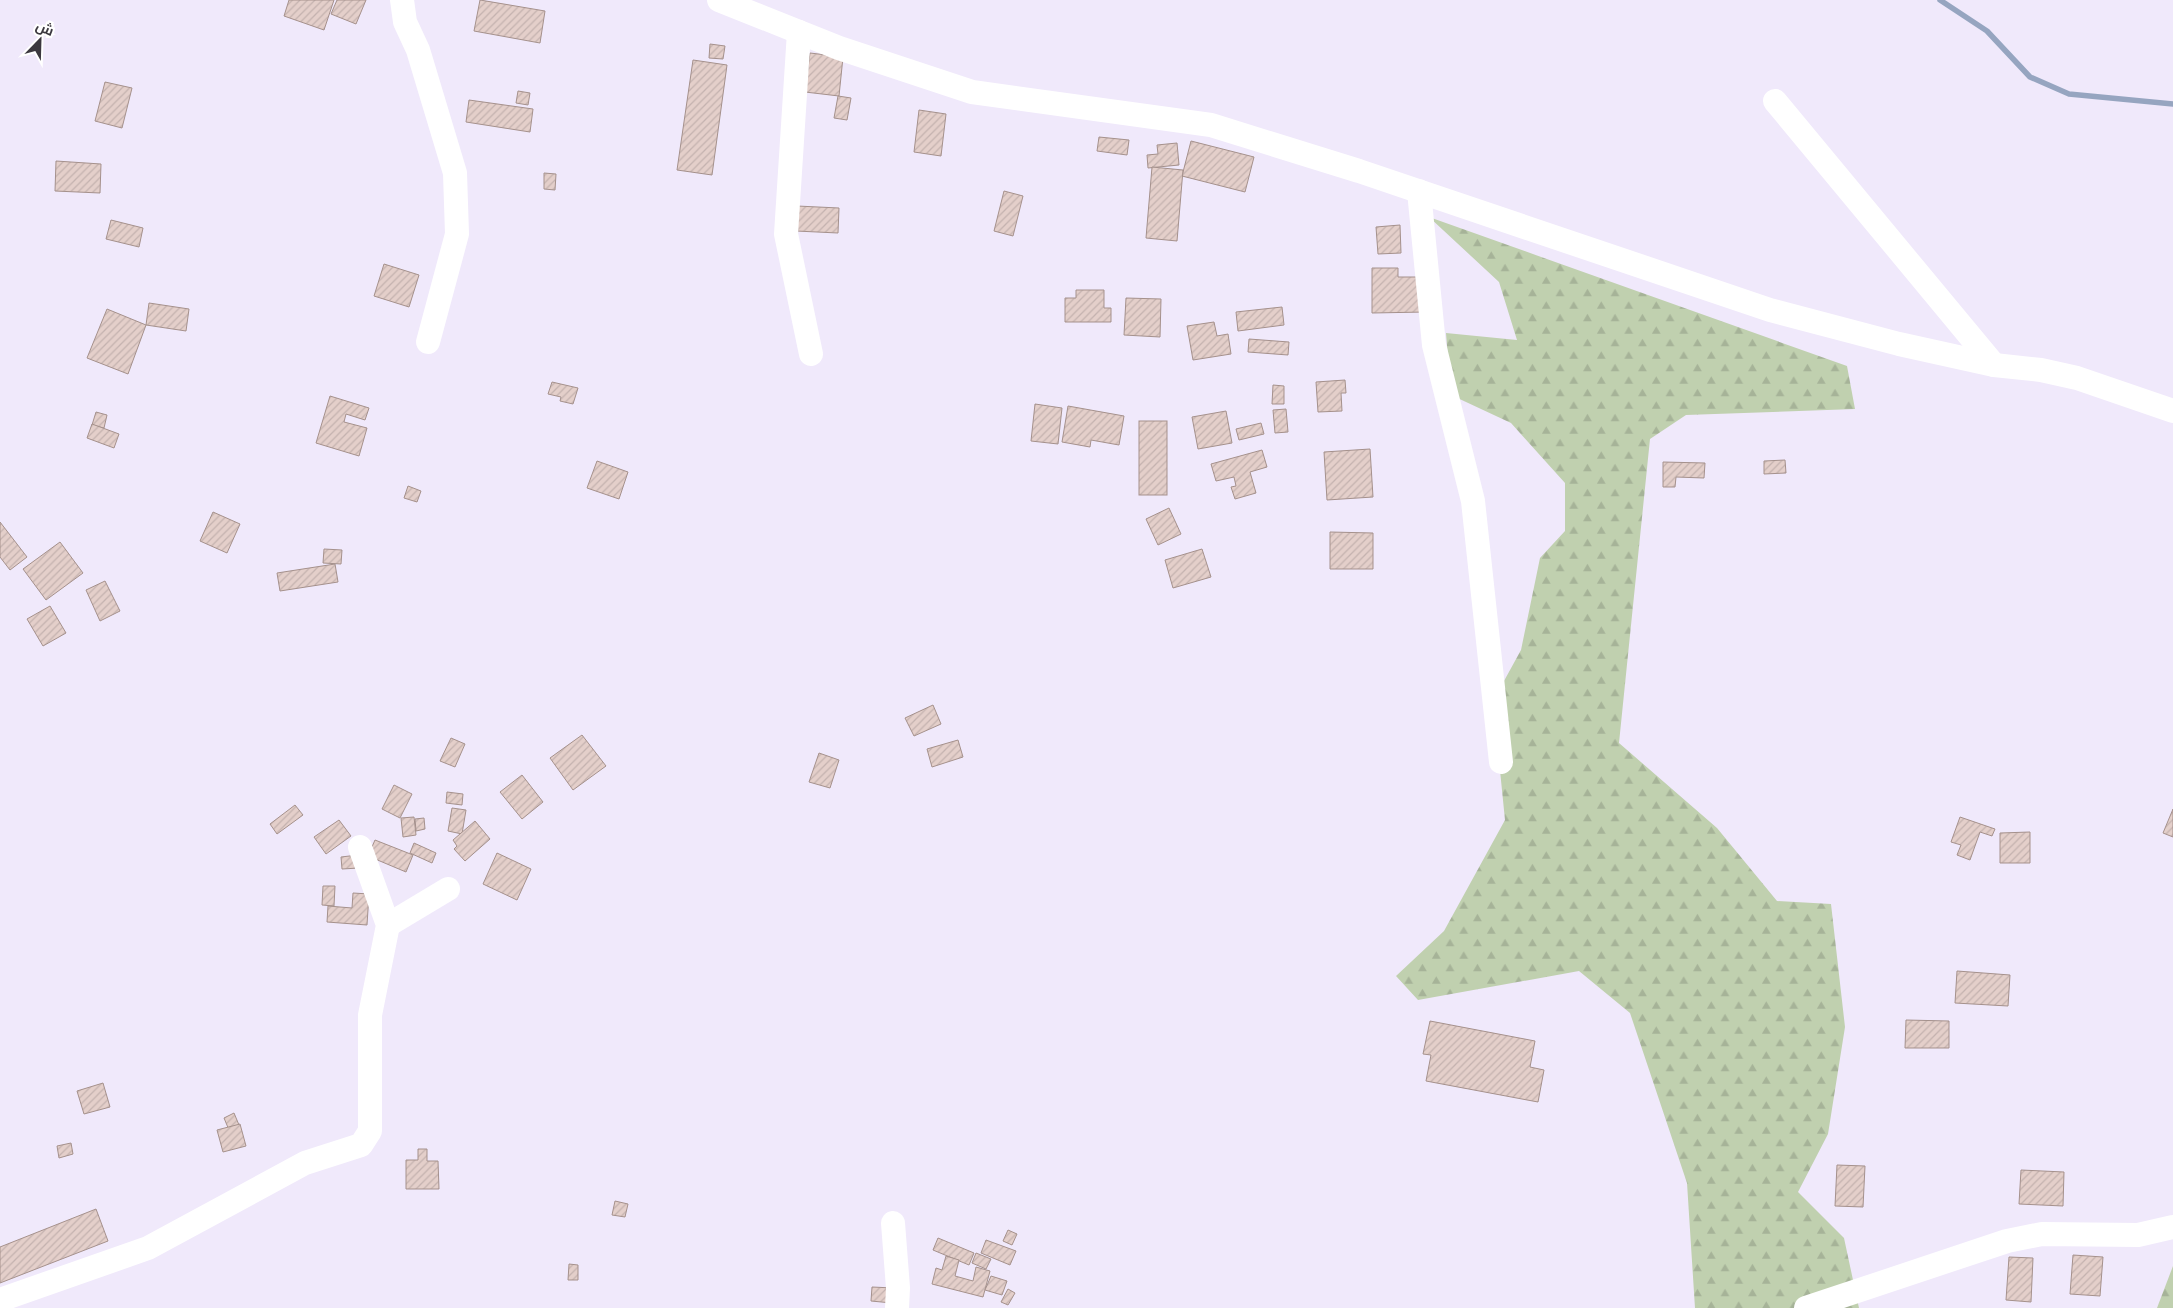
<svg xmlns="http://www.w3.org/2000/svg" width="2173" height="1308" viewBox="0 0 2173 1308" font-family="'DM Sans',Cairo,sans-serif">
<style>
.forest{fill:url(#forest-firs)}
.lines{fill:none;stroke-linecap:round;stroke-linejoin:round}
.stream{stroke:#96a5c0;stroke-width:5.5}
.building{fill:url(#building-hatch);stroke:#a5918c}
.minor{stroke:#fff;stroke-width:24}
</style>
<defs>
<pattern id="forest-firs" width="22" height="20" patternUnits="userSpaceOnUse" patternTransform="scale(1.25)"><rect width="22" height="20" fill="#c0d0af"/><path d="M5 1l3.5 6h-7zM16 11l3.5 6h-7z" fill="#a6b398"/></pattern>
<pattern id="building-hatch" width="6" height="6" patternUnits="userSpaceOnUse" patternTransform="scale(1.25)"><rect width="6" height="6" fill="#e4cfca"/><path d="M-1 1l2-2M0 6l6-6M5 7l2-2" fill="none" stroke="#c4b2af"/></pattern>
</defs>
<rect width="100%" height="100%" fill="#f0e9fb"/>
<g class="forest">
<path d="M1429,217L1847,366L1855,409L1686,415L1650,439L1619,743L1717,828L1777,901L1831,904L1845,1027L1828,1134L1798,1192L1844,1238L1859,1308H1695L1687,1183L1630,1013L1579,971L1418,1000L1396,976L1444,931L1505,820L1493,701L1521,650L1540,558L1565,531V483L1511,423L1451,395L1446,333L1517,340L1499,282Z"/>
<path d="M2173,1266V1308H2157Z"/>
</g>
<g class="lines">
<path class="stream" d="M1940,0L1987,31L2030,77L2069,94L2173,104"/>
</g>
<g class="building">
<path d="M289,0H334L324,30L284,16Z"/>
<path d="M337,0H366L356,24L331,14Z"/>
<path d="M480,0L545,11L540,43L474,31Z"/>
<path d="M710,44L725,46L723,59L709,58Z"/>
<path d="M810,53L843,57L839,96L805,92Z"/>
<path d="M693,60L727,65L712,175L677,170Z"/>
<path d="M105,82L132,88L122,128L95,121Z"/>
<path d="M518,91L530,93L528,105L516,103Z"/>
<path d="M838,96L851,98L847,120L834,118Z"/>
<path d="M469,100L533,109L530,132L466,122Z"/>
<path d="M919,110L946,114L941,156L914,152Z"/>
<path d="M1099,137L1129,140L1127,155L1097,151Z"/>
<path d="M1191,141L1254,157L1245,192L1182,176Z"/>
<path d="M1177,143L1179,165L1148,168L1147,155L1158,154L1157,145Z"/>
<path d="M56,161L101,164L100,193L55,191Z"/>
<path d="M1152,167L1183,170L1177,241L1146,238Z"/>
<path d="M544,173L556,174L555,190L544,189Z"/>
<path d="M1004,191L1023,196L1013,236L994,231Z"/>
<path d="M797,206L839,208L838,233L796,231Z"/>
<path d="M111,220L143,228L139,247L106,239Z"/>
<path d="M1400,225L1401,253L1378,254L1376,227Z"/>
<path d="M384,264L419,275L409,307L374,296Z"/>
<path d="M1372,268H1398V277H1425V312L1372,313Z"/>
<path d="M1076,290H1104V308H1111V322H1065V298H1076Z"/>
<path d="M1126,298L1161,299L1160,337L1124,335Z"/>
<path d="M149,303L189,309L186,331L146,325Z"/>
<path d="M1282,307L1284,325L1238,331L1236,312Z"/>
<path d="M107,309L146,325L128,374L87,358Z"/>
<path d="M1214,322L1217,336L1228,334L1231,354L1193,360L1187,326Z"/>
<path d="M1249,339L1289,342L1288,355L1248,352Z"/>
<path d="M1345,380L1346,393H1341L1342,411L1318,412L1316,382Z"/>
<path d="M552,382L578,388L573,404L560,401L561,397L548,394Z"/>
<path d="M1273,385L1284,386V404H1272Z"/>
<path d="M330,396L369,408L365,420L346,414L344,422L367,428L359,456L316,443Z"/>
<path d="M1035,404L1062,408L1058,444L1031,441Z"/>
<path d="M1068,406L1124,416L1119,445L1091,440L1090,447L1062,442Z"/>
<path d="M1286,409L1288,432L1275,433L1273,410Z"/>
<path d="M1226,411L1232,443L1198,449L1192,417Z"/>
<path d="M96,412L107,415L104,428L92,425Z"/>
<rect x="1139" y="421" width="28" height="74"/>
<path d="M1261,423L1264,434L1239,440L1236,429Z"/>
<path d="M92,424L119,434L114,448L87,438Z"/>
<path d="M1370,449L1373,497L1327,500L1324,452Z"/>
<path d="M1262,450L1267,467L1250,472L1256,493L1235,499L1231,487L1236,486L1234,477L1216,481L1211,464Z"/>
<path d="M1785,460L1786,473L1764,474V461Z"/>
<path d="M597,461L628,472L619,499L587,488Z"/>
<path d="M1663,462L1705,463L1704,478L1676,477L1675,487H1663Z"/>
<path d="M408,486L421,491L417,502L404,498Z"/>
<path d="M1169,508L1181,534L1158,545L1146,519Z"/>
<path d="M213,512L240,524L227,553L200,541Z"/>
<path d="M0,522L27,557L10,570L0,557Z"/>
<path d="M1330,532L1373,533V569H1330Z"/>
<path d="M60,542L83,573L46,600L23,569Z"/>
<path d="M324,549L342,550L341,564L323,563Z"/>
<path d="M1202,549L1211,577L1173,588L1165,560Z"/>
<path d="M335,564L338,582L280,591L277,573Z"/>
<path d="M105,581L120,611L100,621L86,590Z"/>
<path d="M50,606L66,633L43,646L27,619Z"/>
<path d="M933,705L941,724L914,736L905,718Z"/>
<path d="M582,735L606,766L573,790L550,758Z"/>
<path d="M451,738L465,744L455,767L440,761Z"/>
<path d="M958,740L963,757L932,767L927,749Z"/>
<path d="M819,753L839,760L830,788L809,782Z"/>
<path d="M522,775L543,802L522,819L500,792Z"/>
<path d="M394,785L412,794L400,818L382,809Z"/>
<path d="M447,792L463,794L462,805L446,803Z"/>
<path d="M295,805L303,815L277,834L270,824Z"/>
<path d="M452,808L466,810L462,834L448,831Z"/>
<path d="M2173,809V837L2163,833Z"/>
<path d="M414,817L416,835L403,837L401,818Z"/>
<path d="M1960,817L1995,829L1992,836L1980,832L1970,860L1957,855L1961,845L1951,842Z"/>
<path d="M424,818L425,829L416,831L415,819Z"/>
<path d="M339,820L351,836L326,854L314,837Z"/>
<path d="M475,821L490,839L465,861L454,849L457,846L453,840Z"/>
<path d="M2030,832V863H2000V833Z"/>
<path d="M375,840L413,855L406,872L368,856Z"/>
<path d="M414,843L436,853L432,863L410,853Z"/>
<path d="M497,853L531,869L517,900L483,884Z"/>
<path d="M358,855L359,868L342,869L341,857Z"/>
<path d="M323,886H335L334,906L322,905Z"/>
<path d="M353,893L369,894L367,925L327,922L328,906L352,908Z"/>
<path d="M1957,971L2010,975L2008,1006L1955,1003Z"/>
<path d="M1906,1020L1949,1021V1048H1905Z"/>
<path d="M1430,1021L1535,1041L1530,1067L1544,1070L1538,1102L1426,1081L1431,1055L1423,1054Z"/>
<path d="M103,1083L110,1107L84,1114L77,1091Z"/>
<path d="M234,1113L239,1125L229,1130L224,1118Z"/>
<path d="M240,1124L246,1146L223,1152L217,1130Z"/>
<path d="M71,1143L73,1154L59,1158L57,1146Z"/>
<path d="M418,1149H427V1161H438L439,1189H406V1160H418Z"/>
<path d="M1837,1165L1865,1166L1863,1207L1835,1206Z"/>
<path d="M2021,1170L2064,1172L2063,1206L2019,1204Z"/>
<path d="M615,1201L628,1204L625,1217L612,1215Z"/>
<path d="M96,1209L108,1241L0,1283V1247Z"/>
<path d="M1008,1230L1017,1234L1012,1245L1003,1241Z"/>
<path d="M938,1238L974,1253L969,1265L933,1250Z"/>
<path d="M986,1240L1016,1251L1010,1265L981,1253Z"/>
<path d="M976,1253L991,1259L986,1269L972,1263Z"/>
<path d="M2073,1255L2103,1257L2100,1296L2070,1294Z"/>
<path d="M946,1256L959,1260L955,1276L973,1281L976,1267L990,1271L983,1297L932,1284L936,1268L942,1270Z"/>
<path d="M2009,1257L2033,1258L2031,1302L2006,1300Z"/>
<path d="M569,1264L578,1265V1280H568Z"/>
<path d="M991,1276L1007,1281L1002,1295L985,1290Z"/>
<path d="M872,1287L893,1288L892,1303L871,1301Z"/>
<path d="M1008,1289L1015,1293L1008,1305L1001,1302Z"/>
</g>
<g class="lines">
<g class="minor">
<path d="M402,0L405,22L418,50L455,173L457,234L428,342"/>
<path d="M719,0L839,48L972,92L1211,125L1359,171L1770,310L1899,344L1994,365L2041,370L2077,378L2173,411"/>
<path d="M799,32L786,234L811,354"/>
<path d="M1775,101L1994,365"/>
<path d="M1419,191L1434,345L1473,501L1501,762"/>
<path d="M388,925L448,889"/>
<path d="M893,1223L898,1288L897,1308"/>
<path d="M0,1300L148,1248L305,1163L361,1145L370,1131V1015L388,925L360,847"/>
<path d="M1806,1308L2007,1241L2042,1234L2138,1235L2173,1227"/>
</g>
</g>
<g transform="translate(40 40) rotate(23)" stroke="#ffffff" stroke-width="4" paint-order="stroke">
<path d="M0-4L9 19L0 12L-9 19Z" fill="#3b383f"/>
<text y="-8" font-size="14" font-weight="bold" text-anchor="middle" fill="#3b383f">ش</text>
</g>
</svg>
